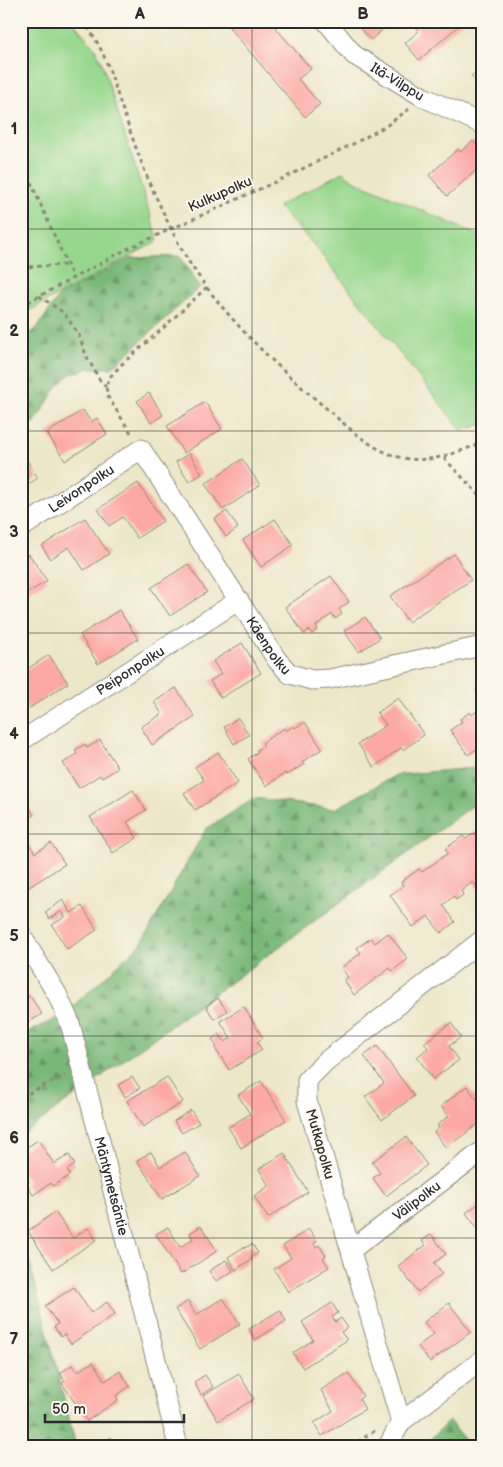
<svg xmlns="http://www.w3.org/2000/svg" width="503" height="1467" viewBox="0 0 503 1467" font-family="'Balsamiq Sans',sans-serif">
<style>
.forest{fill:url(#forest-firs);stroke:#527252}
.park{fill:#97d78d;stroke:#61815c}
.building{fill:#fca9a6}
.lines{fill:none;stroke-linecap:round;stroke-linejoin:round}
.minor-casing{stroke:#8c897a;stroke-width:21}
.path{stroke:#8c897a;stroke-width:3;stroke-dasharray:4 4;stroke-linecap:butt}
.minor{stroke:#fff;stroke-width:19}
.grid{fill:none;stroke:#2b2b2b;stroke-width:1;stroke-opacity:0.55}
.labels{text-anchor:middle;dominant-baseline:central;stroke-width:4;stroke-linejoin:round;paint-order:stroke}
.street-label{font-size:14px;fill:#2b2b2b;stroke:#fbf7ec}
.neatline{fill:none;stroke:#2b2b2b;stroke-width:2}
.grid-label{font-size:16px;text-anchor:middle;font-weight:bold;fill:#2b2b2b}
</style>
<defs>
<pattern id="forest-firs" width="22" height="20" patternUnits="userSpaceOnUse" patternTransform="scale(1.25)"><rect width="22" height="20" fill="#79b878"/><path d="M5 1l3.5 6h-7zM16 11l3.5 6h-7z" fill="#639663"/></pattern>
</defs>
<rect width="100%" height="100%" fill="#fbf7ec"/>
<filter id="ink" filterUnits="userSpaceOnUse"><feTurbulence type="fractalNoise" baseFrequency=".02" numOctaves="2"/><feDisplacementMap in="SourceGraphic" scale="10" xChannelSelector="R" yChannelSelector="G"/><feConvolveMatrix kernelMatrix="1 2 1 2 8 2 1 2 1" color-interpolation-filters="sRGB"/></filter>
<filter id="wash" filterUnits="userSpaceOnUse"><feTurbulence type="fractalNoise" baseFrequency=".0096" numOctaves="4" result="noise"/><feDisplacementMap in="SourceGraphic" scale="20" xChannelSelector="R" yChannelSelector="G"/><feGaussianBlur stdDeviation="1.12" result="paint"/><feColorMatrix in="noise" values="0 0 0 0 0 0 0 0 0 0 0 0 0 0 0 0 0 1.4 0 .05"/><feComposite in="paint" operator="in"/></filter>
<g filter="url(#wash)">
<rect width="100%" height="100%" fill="#ede7c9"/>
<g class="forest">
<path d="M180,256L200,287L112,368H90L71,374L57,387L35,422L21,430V339L36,329L59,296L130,258Z"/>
<path d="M473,768L482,780V799L21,1135V1036L63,1015L141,944L206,829L255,798L335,809L396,775Z"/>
<path d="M21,1228L76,1446H21Z"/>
<path d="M449,1421L470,1446H426L434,1435Z"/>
</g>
<g class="park">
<path d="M21,21H72L95,48L102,63L158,239L156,242L21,315Z"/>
<path d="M343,172L353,180L482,237V424L462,431L313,244L278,206Z"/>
</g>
<g id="blocks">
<g class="building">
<path d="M224,21H270L311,69L298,79L320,104L305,117Z"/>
<path d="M369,21H375L382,30L371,40L360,28Z"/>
<path d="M415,21H464L419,60L405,43L419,31L413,23Z"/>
<path d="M482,67V88L471,76Z"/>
<path d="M473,141L482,151V165L447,196L429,175L458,149L460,152Z"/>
<path d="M149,393L163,415L151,423L137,401Z"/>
<path d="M205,402L222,429L184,453L167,426Z"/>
<path d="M83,410L91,422L97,418L107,434L65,461L47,433Z"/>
<path d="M21,451L38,478L21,489Z"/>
<path d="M189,453L202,474L189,482L176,462Z"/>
<path d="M242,459L260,485L223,510L205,484Z"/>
<path d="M138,483L163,521L137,538L123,517L109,526L98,509Z"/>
<path d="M227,511L238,528L226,537L214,519Z"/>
<path d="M85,518L109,554L84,570L69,547L50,559L42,546Z"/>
<path d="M275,519L293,545L261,567L243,540Z"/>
<path d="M29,554L47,581L21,597V560Z"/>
<path d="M454,554L471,580L408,622L390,596Z"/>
<path d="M188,564L207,592L170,616L151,588Z"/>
<path d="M331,576L349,602L339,609L342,614L335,619L332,614L316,626L318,629L312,634L309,630L304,634L285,607Z"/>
<path d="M119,610L138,639L98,664L80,635Z"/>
<path d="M365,617L380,638L359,652L344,631Z"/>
<path d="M242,643L261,673L221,698L210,681L221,674L213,661Z"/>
<path d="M49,655L68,683L28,709L21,698V673Z"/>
<path d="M482,685V697L476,689Z"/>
<path d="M176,688L195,717L152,745L141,727L162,714L154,702Z"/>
<path d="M398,698L424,735L403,750L401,748L374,767L358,744L386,725L377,713Z"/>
<path d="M482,708V745L468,755L450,730L462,722L460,719L470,712L471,715Z"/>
<path d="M238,718L249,735L234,744L224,727Z"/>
<path d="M305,722L322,749L302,762L304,764L287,775L285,773L266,786L248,759L258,752L257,750L264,746L262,743L284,728L286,731L293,726L295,728Z"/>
<path d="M100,740L118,768L102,778L100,775L79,788L63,763L77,754L75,750L85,744L87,748Z"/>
<path d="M218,752L238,783L195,810L184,793L204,780L195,767Z"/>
<path d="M133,790L146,810L127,822L137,838L113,853L90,817Z"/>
<path d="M21,794L34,815L21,823Z"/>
<path d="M479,830L482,834V894L473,882L461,891L463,895L456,900L454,896L443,905L455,922L441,933L428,916L413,927L390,895L403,886L401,882L419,869L422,872L448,853L445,849L463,836L466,839Z"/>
<path d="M21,831L35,853L51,843L65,864L26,889L21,881V862L26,859L24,855L21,857Z"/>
<path d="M63,900L71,913L82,906L97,930L67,949L52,925L65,917L62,911L49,919L45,912Z"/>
<path d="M388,933L408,959L392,971L390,968L354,995L344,980L348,977L341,968L361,953L357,948L371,938L375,943Z"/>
<path d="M30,996L42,1014L21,1027V1001Z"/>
<path d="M218,998L227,1011L214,1019L206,1006Z"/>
<path d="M244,1007L263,1038L257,1042L262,1050L229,1070L215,1048L217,1047L212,1039L219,1034L225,1042L231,1038L220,1021Z"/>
<path d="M451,1023L461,1037L449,1046L459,1060L433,1079L417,1057L428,1048L424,1043Z"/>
<path d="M377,1046L414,1096L382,1120L365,1097L384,1083L364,1056Z"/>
<path d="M132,1077L140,1088L125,1097L118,1085Z"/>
<path d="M167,1077L183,1102L143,1127L127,1101Z"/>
<path d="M261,1081L286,1120L241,1148L228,1127L250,1114L238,1095Z"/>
<path d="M467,1086L482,1106V1121L446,1148L434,1132L439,1128L437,1125L449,1116L441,1106Z"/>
<path d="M191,1110L199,1123L182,1133L174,1121Z"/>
<path d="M406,1137L427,1165L386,1196L373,1178L380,1173L372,1162Z"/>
<path d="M38,1140L54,1164L69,1155L75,1165L67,1170L70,1175L53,1186L51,1183L33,1195L26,1184L29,1182L21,1169V1151Z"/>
<path d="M151,1152L160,1167L185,1152L200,1176L162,1199L137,1160Z"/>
<path d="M284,1153L308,1192L268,1218L254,1196L269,1186L259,1169Z"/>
<path d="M482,1201V1234L466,1213Z"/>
<path d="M55,1212L73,1238L88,1228L96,1240L53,1269L28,1231Z"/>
<path d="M201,1226L217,1251L181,1274L156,1234L168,1227L180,1247L193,1239L190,1233Z"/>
<path d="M309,1229L317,1241L314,1243L316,1247L319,1245L326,1256L323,1258L329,1267L288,1292L274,1269L291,1258L283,1246Z"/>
<path d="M431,1234L446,1254L434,1263L442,1274L418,1292L398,1266L426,1245L422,1241Z"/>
<path d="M252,1244L258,1253L251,1257L252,1259L235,1270L228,1257L244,1247L245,1248Z"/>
<path d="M226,1260L233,1271L216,1281L209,1271Z"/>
<path d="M74,1287L91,1313L107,1302L115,1314L71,1344L64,1334L61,1337L54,1327L58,1324L45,1306Z"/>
<path d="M223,1298L240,1324L200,1349L175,1309L188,1301L196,1315Z"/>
<path d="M332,1303L338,1313L332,1317L335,1322L341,1318L348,1328L341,1332L347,1340L303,1368L293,1353L313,1340L302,1322Z"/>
<path d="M449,1303L471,1332L430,1362L418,1346L434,1334L424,1322Z"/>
<path d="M280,1310L286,1321L255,1340L249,1329Z"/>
<path d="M93,1362L105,1381L120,1371L130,1386L116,1396L118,1400L87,1421L62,1383L65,1381L60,1373L72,1365L77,1372Z"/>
<path d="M348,1373L363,1396L359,1399L365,1409L322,1436L314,1423L333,1411L321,1390Z"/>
<path d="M239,1374L254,1399L218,1421L203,1396Z"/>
<path d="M205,1375L213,1387L201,1395L194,1382Z"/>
<path d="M111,1437L118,1446H98Z"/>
</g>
</g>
</g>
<g filter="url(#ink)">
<use href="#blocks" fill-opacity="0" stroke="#8c897a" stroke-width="1"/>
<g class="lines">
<g class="minor-casing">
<g id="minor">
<path id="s1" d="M326,21L354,55L423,97L482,124"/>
<path id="s2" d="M21,528L141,449L277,660L290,674L312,680L330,679L482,646"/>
<path id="s3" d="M21,741L239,600"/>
<path id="s4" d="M21,935L57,994L70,1023L178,1446"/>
<path id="s5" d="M351,1250L482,1151"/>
<path d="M401,1422L307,1101V1080L326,1061L482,940"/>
<path d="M388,1446L401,1422L482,1360"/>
</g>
</g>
<g class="path">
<path d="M82,21C102,43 110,71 119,99C130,131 141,164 155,195C166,218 177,243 191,265C227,320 276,366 326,408C350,429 376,455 409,459C436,462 457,452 482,443"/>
<path d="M21,160L73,278"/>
<path d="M21,267L68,265"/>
<path d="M39,296L64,313L79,335L86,355L99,379L106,387"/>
<path d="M21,299L25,304"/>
<path d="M21,306L129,248L284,178L353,144L386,126L409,109"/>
<path d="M131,433L108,397L106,387L109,378L122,364L161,330L207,287"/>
<path d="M444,458L482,498"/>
<path d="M21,1097L65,1075"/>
<path d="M351,1446L376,1430"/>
</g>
<use href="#minor" class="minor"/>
</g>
</g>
<path class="grid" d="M252,21V1446M21,229H482M21,431H482M21,633H482M21,834H482M21,1036H482M21,1238H482"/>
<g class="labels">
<g class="street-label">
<text stroke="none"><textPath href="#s1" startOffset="95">Itä-Vilppu</textPath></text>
<text transform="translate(220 194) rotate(-24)">Kulkupolku</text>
<text stroke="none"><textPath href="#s2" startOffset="72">Leivonpolku</textPath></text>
<text stroke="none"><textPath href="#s2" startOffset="378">Käenpolku</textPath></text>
<text stroke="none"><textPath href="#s3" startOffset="130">Peiponpolku</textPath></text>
<text transform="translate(320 1144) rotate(74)">Mutkapolku</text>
<text stroke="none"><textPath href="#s4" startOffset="269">Mäntymetsäntie</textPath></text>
<text stroke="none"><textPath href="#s5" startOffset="82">Välipolku</textPath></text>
</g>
</g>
<rect width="503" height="1467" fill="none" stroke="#fbf7ec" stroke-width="55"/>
<path d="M45 1414v8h139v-8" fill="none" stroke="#2b2b2b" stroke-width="2.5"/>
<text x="52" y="1414" font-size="15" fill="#2b2b2b" stroke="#fbf7ec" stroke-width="4" paint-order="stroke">50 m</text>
<rect x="28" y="28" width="448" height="1412" class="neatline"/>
<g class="grid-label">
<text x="140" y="19">A</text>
<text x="363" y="19">B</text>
<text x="14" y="134">1</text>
<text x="14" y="336">2</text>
<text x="14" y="537">3</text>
<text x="14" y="739">4</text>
<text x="14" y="941">5</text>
<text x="14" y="1143">6</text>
<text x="14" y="1344">7</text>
</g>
</svg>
